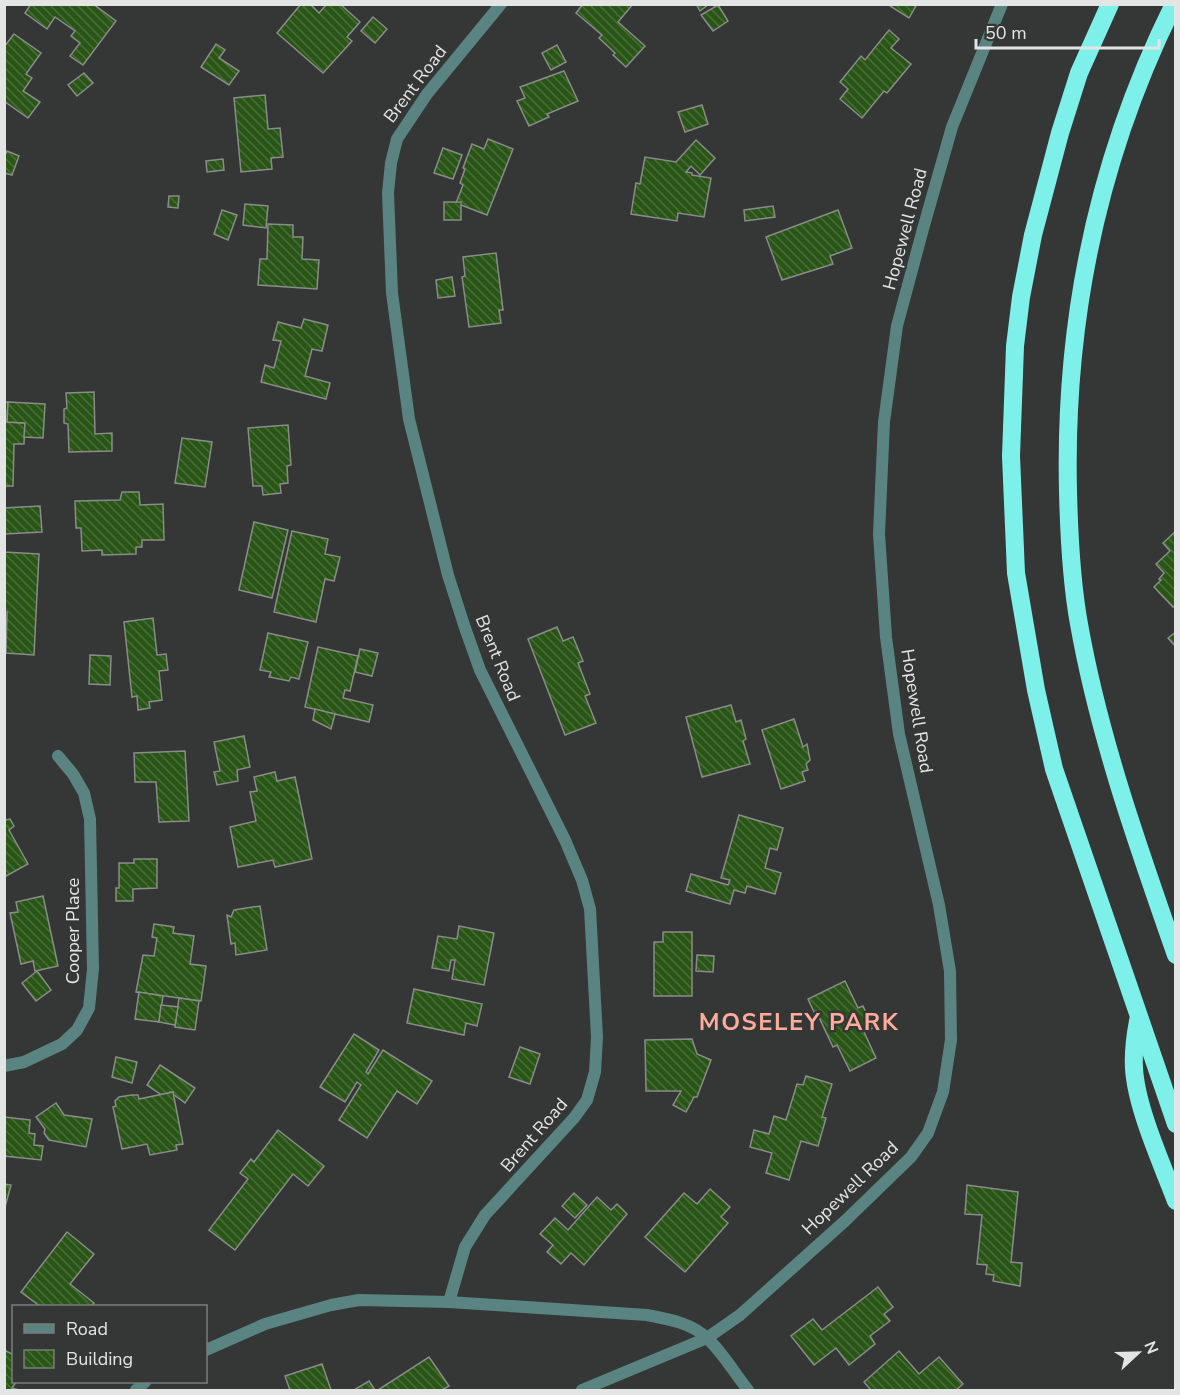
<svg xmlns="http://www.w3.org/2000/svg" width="1180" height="1395" viewBox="0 0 1180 1395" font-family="'Nunito Sans',sans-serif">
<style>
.building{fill:url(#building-back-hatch);stroke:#8a8c89;stroke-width:1.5}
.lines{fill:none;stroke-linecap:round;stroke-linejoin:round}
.minor{stroke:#5a8482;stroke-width:12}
.motorway{stroke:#7ef0ea;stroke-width:18}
.labels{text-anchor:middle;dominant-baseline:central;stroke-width:5;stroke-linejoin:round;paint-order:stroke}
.street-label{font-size:18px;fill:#e3e5e4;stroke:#343736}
.district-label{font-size:24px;font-weight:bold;letter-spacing:1.5px;fill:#fdac9b;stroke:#343736}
</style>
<defs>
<pattern id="building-back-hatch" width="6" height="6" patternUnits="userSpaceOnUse" patternTransform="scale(1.5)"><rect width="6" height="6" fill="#295517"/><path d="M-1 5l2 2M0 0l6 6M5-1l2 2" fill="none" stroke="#486d39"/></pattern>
</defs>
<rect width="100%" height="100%" fill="#343736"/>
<g class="building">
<path d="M31,4H93L116,21L83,65L70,56L80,43L71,36L75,31L55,17L47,29L25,13Z"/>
<path d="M301,4H310L319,13L327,4H340L360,22L347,37L352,41L323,73L277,33Z"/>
<path d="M583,4H633L618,22L645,46L626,67L613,55L615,53L599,38L602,35L576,13Z"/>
<path d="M696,4H709L700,11Z"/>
<path d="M887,4H917L909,18Z"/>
<path d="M718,5L728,21L713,31L701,15Z"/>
<path d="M373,17L387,29L375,43L361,31Z"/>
<path d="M889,30L899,39L891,48L911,64L887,93L884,91L862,118L840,99L848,89L840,82L861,56L865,60Z"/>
<path d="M14,34L41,53L26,74L32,78L23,91L40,102L28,118L4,101V47Z"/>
<path d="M216,44L225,50L219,58L239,71L229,85L201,67Z"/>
<path d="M557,45L566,62L551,70L542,53Z"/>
<path d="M564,71L578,101L547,114L549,117L529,126L517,101L525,98L520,87Z"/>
<path d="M84,73L93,83L77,96L68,85Z"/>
<path d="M265,95L268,129L280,128L283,157L271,158L272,169L241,172L234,98Z"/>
<path d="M702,105L708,124L685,132L678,112Z"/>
<path d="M488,139L513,149L487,215L456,203L463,185L460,183L465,169L463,168L472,144L484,149Z"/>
<path d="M696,140L715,158L700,175L691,166L686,172L692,173V175L711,178L704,217L678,213L677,221L631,214L636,183L640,184L645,157L676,162Z"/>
<path d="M443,148L462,155L453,179L434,173Z"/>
<path d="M7,151L19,156L12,175L4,173V158Z"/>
<path d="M223,159L224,170L207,172L206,161Z"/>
<path d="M169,196H179L178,208L168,207Z"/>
<rect x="444" y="202" width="17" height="18"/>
<path d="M245,204L268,206L266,228L243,225Z"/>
<path d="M773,206L775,217L745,221L744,210Z"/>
<path d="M222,210L237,215L228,240L214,234Z"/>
<path d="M838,210L852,248L830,256L833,264L782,280L766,237Z"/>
<path d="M268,224L293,225V237H303L302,259L319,260L317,289L258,285L260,259H267Z"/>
<path d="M496,253L503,310H499L501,323L469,327L462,277L465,276L463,257Z"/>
<path d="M452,277L455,296L438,298L436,280Z"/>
<path d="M304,319L328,325L322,351L312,349L305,376L330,383L326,399L261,382L265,365L274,368L281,341L273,340L278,322L301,328Z"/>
<path d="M94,392L95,434L112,433V451L69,452L68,424L64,423V409L67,408L66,393Z"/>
<path d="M4,402H8L7,422L25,423L24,444H14L13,486H4Z"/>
<path d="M8,402L45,404L43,438L24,437L25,423L7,422Z"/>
<path d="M288,425L291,465L287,466L288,483L280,484L281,493L263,495L262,486H253L248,428Z"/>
<path d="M182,438L212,442L205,487L175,483Z"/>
<path d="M122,492H139L140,505L163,504L164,540H142V547H136V554L102,555V550L82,551L81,528H76L75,501L120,500Z"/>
<path d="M40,506L42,532L4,534V508Z"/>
<path d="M254,522L288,530L272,598L239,590Z"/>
<path d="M292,531L328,539L325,554L340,557L334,581L325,579L316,622L274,612Z"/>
<path d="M1176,531V605L1173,607L1154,587L1161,580L1159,579L1164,573L1156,564L1170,551L1163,543Z"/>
<path d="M4,552L39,554L34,655L6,653L7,612H4Z"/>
<path d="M153,618L157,655L166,654L168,670L159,671L162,700L149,702L150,708L138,710L137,696L132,697L124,622Z"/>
<path d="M557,627L563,641L573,637L583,661L578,663L590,694L585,696L596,723L565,735L528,639Z"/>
<path d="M1176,632V647L1168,638Z"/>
<path d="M268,633L308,642L299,679L291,677L289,681L269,677L271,672L260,670Z"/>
<path d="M318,647L358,656L350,691L345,690L343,698L373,705L369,722L305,707Z"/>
<path d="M360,649L378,653L372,676L355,672Z"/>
<path d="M90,655L111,656L110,685L89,684Z"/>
<path d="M731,705L736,722L741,720L746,739L743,741L750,764L702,777L686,717Z"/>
<path d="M315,709L335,714L331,729L313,720Z"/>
<path d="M794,719L803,747L807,744L810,760L806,764L808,770L802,772L805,781L781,789L762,730Z"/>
<path d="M244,736L250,767L237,770L238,781L217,785L214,772L220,771L214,742Z"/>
<path d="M185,751L189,821L159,822L156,782H135L134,753Z"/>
<path d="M275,772L277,781L295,777L312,859L275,867L273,860L238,867L230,827L256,821L250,792L257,791L254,777Z"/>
<path d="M739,815L783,828L777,850L770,848L765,868L781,873L775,894L747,886L745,893L734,890L730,904L686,891L691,874L728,885L730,880L721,878Z"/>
<path d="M4,818L6,820L10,819L14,826L9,830L28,864L6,876L4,873Z"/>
<path d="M134,859H157V888L133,889V901H116V888H119V863H134Z"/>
<path d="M43,896L58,966L35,971L33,961L21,964L10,913L18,912L16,902Z"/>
<path d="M260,906L267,950L236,955L235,943L231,944L227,915L231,917L234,910Z"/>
<path d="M154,924L174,927L173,933L194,936L190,964L206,966L201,1001L136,992L143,955L154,956L157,938L152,937Z"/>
<path d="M459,926L494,933L484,985L452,979L455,960H451L449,971L432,968L438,936L457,939Z"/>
<path d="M663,932H692V996H654V942H663Z"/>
<path d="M697,955L714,956L713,972L696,971Z"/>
<path d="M37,971L51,990L36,1001L22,983Z"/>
<path d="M845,981L858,1008L863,1006L873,1028L864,1032L876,1058L850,1071L837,1045L833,1047L816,1011L814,1012L808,999Z"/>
<path d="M414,989L482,1004L477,1026L466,1023L464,1035L407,1023Z"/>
<path d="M139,992L163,996L159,1022L135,1019Z"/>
<path d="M179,998L199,1001L195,1030L175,1027Z"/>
<path d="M161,1005L178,1007L175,1025L159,1022Z"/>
<path d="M354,1034L379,1050L366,1072L368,1074L383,1050L432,1081L417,1104L397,1091L367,1138L339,1120L361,1085L357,1082L345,1102L320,1087Z"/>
<path d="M692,1039L697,1054L711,1060L697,1097H694L686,1112L673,1105L681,1091H646L645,1040Z"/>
<path d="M520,1047L540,1054L530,1084L509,1077Z"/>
<path d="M116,1057L137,1062L132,1083L112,1077Z"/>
<path d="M160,1065L195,1088L185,1103L170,1092L166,1098L147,1085Z"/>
<path d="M806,1076L832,1084L822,1117L826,1118L818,1146L801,1141L789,1180L766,1173L772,1153L750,1147L754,1130L769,1134L774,1116L786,1120L797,1084L803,1085Z"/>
<path d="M173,1092L183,1144L176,1145L177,1150L150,1155L147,1144L122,1149L113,1107L116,1106L115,1101L119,1097L132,1095H138L139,1099Z"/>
<path d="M56,1103L64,1115L92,1119L86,1147L49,1140L44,1133L45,1129L36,1117Z"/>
<path d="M4,1117L30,1120L29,1133L35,1134L34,1145L43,1146L41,1160L4,1156Z"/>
<path d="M278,1130L324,1166L308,1186L293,1174L235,1250L209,1230L248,1179L240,1173L251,1159L254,1162Z"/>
<path d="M4,1184L11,1185L5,1207H4Z"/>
<path d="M967,1185L1018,1192L1011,1262L1022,1263L1020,1286L993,1281L994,1275L986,1274L987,1265L977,1264L982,1215L965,1214Z"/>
<path d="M710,1189L730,1207L721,1217L728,1223L685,1272L645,1237L684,1193L697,1204Z"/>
<path d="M574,1193L587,1205L575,1218L562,1206Z"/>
<path d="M597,1197L611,1210L617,1204L627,1214L584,1265L571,1253L561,1264L547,1252L553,1245L540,1234L555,1218L568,1230Z"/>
<path d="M67,1232L94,1254L70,1284L94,1303L91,1306H40L21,1292Z"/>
<path d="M878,1287L893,1307L884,1314L890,1321L870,1336L875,1344L849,1365L836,1348L814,1365L791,1336L813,1319L822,1330Z"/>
<path d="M4,1350L14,1355V1382H16L12,1388L19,1390H4Z"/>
<path d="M899,1351L919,1374L939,1357L963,1384L956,1390H871L864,1382Z"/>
<path d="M429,1357L449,1386L442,1390H378Z"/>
<path d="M322,1364L331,1390H290L285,1376Z"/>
<path d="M369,1381L375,1390H354Z"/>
</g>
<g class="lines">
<g class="minor">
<path d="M4,1066L24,1062L62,1044L77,1030L89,1008L93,969L90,819L84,793L73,774L58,756"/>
<path d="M449,1302L465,1247L485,1215L574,1118L587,1100L595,1072L597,1037L590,909L582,880L565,840L480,670L465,628L448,575L409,419L392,293L388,193L391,163L397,139L427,94L501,4"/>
<path d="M206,1350L265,1324L331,1305L359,1300L449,1302L647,1315C668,1319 692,1323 708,1339C723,1353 735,1374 748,1390"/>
<path d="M136,1390L145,1382"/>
<path d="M582,1390L707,1338L740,1315L845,1221L911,1157L928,1133L943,1092L951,1040L950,971L939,905L899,734L886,637L879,534L884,422L897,326L923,229L952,127L1002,4"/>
</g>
<g class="motorway">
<path d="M1110,4L1079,73L1060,133L1033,235L1021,297L1015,346L1011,456L1016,573L1036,690L1054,769L1176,1124"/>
<path d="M1174,4C1098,157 1064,321 1068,491C1069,535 1071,580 1079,624C1099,737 1138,846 1176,955"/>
<path d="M1138,1021C1135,1037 1133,1052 1134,1068C1136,1107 1162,1164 1176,1201"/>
</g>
</g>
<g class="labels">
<g class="street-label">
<text transform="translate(415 84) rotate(-53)">Brent Road</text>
<text transform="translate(905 229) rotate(-75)">Hopewell Road</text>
<text transform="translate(498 658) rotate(68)">Brent Road</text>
<text transform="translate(917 711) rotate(81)">Hopewell Road</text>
<text transform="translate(73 931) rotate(-90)">Cooper Place</text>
<text transform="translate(534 1135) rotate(-49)">Brent Road</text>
<text transform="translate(850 1188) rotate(-44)">Hopewell Road</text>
</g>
<g class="district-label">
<text x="799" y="1022">MOSELEY PARK</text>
</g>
</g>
<rect width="1180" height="1395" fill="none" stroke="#e3e5e4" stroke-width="12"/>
<rect x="12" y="1305" width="195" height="78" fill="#343736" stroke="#7a7d7c" stroke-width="1.5"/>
<rect x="24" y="1324" width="30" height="9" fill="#5a8482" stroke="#7a7d7c" stroke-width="1.5"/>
<text x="66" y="1335" font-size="18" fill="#e3e5e4">Road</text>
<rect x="24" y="1350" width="30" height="18" fill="url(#building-back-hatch)" stroke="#7a7d7c" stroke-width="1.5"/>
<text x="66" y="1365" font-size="18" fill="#e3e5e4">Building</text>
<g transform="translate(1138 1353) rotate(68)" stroke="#343736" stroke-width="4.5" paint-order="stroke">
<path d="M0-4.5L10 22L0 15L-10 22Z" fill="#e3e5e4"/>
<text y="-9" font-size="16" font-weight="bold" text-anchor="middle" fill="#e3e5e4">N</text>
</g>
<path d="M976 39v9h183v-9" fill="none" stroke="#e3e5e4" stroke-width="3"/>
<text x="985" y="39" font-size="18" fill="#e3e5e4" stroke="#343736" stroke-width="4.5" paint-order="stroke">50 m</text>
</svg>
